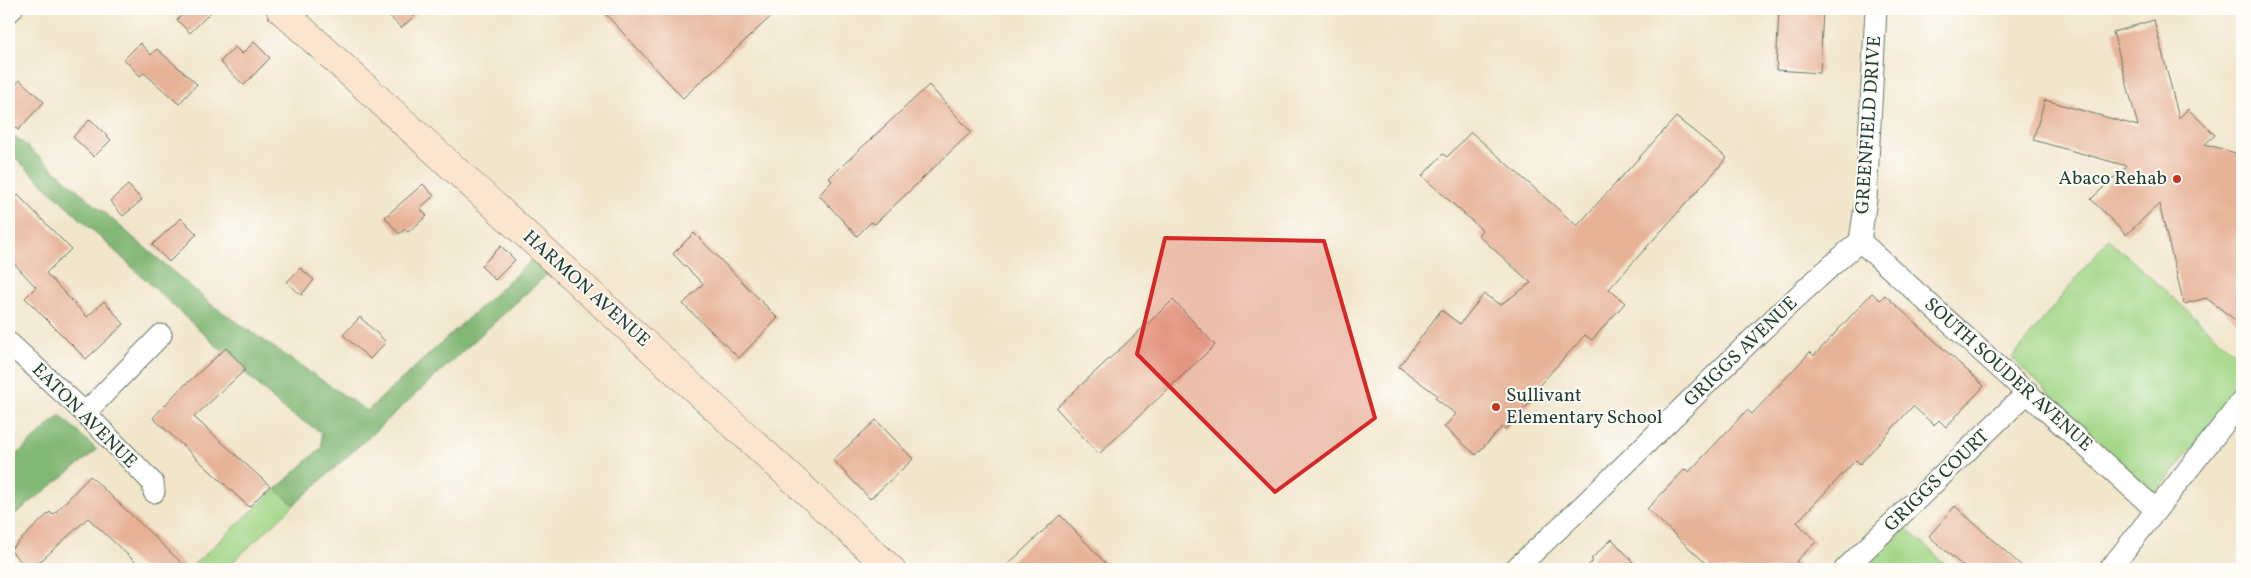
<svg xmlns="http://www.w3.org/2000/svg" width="2251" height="578" viewBox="0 0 2251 578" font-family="Vollkorn,serif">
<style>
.green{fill:#a3d787;stroke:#618a5e}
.forest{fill:#82b874;stroke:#507a54}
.building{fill:#e7b296}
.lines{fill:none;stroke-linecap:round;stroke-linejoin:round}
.street-casing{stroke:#687868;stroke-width:23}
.secondary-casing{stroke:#687868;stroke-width:29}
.street{stroke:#fff;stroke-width:21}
.secondary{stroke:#fce5cf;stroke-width:28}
.marked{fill:#d62828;fill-opacity:0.2;stroke:#d62828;stroke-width:4;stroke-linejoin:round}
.poi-dot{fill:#c8321e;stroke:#fdfcf7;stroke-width:2}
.labels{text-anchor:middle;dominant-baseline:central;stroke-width:4;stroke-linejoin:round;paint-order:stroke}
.street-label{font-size:19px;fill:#1f3d34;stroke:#fdfcf7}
.poi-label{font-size:19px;fill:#1f3d34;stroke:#fdfcf7;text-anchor:end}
</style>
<rect width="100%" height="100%" fill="#fdfcf7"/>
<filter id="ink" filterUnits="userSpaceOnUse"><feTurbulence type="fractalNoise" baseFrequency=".02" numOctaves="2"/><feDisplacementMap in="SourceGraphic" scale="10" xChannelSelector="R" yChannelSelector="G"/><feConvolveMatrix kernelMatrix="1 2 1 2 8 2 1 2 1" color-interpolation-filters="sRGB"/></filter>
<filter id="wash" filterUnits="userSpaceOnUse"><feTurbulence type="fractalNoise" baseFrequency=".0096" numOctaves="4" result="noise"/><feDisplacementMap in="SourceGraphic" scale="20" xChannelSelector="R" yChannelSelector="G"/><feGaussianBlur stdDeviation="1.12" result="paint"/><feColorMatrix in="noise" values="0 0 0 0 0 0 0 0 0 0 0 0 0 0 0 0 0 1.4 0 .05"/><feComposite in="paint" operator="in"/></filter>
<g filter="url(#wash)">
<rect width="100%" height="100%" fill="#f1e5ca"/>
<g class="green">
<path d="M2108,239L2242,360V383L2155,495L2012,358Z"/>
<path d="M276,489L294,505L225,569H189Z"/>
<path d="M1906,528L1951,569H1862Z"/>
</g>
<g class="forest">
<path d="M9,131L212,305L367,411L537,255L553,269L294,505L276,489L322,447L321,432L286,411L9,152Z"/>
<path d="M60,415L97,450L9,519V462Z"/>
</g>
<g id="blocks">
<g class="building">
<path d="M188,9H214L190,33L177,20Z"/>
<path d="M383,9H422L401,28Z"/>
<path d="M601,9H779L683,98Z"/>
<path d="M1779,9H1823L1820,73L1776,70Z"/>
<path d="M2154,20L2179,118L2188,109L2215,135L2205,144L2242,155V325L2206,298L2184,304L2159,204L2126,235L2091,199L2127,166L2033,140L2045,100L2138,126L2113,32Z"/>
<path d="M254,42L270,58L244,85L220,62L235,47L242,54Z"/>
<path d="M140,43L151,55L157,49L197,84L179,104L144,73L140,76L124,59Z"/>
<path d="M20,80L44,102L18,130L9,121V92Z"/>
<path d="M929,85L971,132L875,224L871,222L857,236L819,195L832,181L829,178Z"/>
<path d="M1676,117L1727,158L1609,289L1625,303L1592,340L1585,335L1535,390L1539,393L1505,430L1502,427L1476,455L1444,427L1456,414L1435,398L1437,395L1399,367L1441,310L1460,324L1484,294L1500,305L1531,283L1478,235L1482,230L1422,176L1443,154L1447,157L1471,132L1577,226Z"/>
<path d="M90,119L111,140L94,157L73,137Z"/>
<path d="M423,184L434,196L420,208L427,216L408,232L405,229L399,234L385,217Z"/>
<path d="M128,185L142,200L123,216L110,201Z"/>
<path d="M18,195L71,249L46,273L87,317L104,301L124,324L86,359L25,298L36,287L9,258V203Z"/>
<path d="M181,218L197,234L169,262L152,245Z"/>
<path d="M694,233L778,318L739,358L683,304L703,284L673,254Z"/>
<path d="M501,246L515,260L495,280L481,266Z"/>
<path d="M300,268L314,280L301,295L287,282Z"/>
<path d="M1872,293L1880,300L1885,295L1984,386L1946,427L1939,420L1934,425L1913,406L1860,464L1856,460L1797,522L1816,542L1796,561L1805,569H1712L1647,509L1685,469L1689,472L1747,410L1752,414L1810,352L1814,356Z"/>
<path d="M1173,300L1215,345L1099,454L1056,408Z"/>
<path d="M360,317L386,342L370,359L343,335Z"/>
<path d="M226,348L246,369L194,417L270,486L249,507L153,418L177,392Z"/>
<path d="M876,420L913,459L870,499L833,460Z"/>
<path d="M90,476L141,524L188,569H143L88,518L32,569H28L10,550L50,512L53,515Z"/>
<path d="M1955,506L2025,569H1966L1929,536Z"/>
<path d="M1060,515L1111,569H1003Z"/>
<path d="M1612,539L1633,562L1624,569H1584L1593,561L1591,559Z"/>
</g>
</g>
</g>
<g filter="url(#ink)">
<use href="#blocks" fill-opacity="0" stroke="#687868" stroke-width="1"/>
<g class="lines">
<g class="street-casing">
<g id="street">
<path d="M9,12L12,9"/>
<path d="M1860,241L2156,510"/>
<path d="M1860,241L1866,199L1876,9"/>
<path d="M9,343L85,413L153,483L154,492"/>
<path d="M85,413L161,335"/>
<path d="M1515,569C1633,463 1739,344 1860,241"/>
<path d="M1845,569L2028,392"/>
<path d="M2110,569L2242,401"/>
</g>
</g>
<g class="secondary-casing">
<path id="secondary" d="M280,9L891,569"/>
</g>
<use href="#street" class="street"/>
<use href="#secondary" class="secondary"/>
</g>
</g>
<path class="marked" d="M1165,238L1324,241L1375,418L1275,492L1137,354Z"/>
<g class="poi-dot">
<circle cx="2177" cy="179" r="5"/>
<circle cx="1496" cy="407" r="5"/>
</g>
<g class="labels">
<g class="street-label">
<text transform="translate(1869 125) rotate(-86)">GREENFIELD DRIVE</text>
<text transform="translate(586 289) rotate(42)">HARMON AVENUE</text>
<text transform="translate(1741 352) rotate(-44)">GRIGGS AVENUE</text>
<text transform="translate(2008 375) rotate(42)">SOUTH SOUDER AVENUE</text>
<text transform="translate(84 416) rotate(45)">EATON AVENUE</text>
<text transform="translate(1937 481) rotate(-44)">GRIGGS COURT</text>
</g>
<g class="poi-label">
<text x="2167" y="179">Abaco Rehab</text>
<text x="1506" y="396" text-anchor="start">Sullivant<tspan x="1506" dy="22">Elementary School</tspan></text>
</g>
</g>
<rect width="2251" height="578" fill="none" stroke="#fdfcf7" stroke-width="30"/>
</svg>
